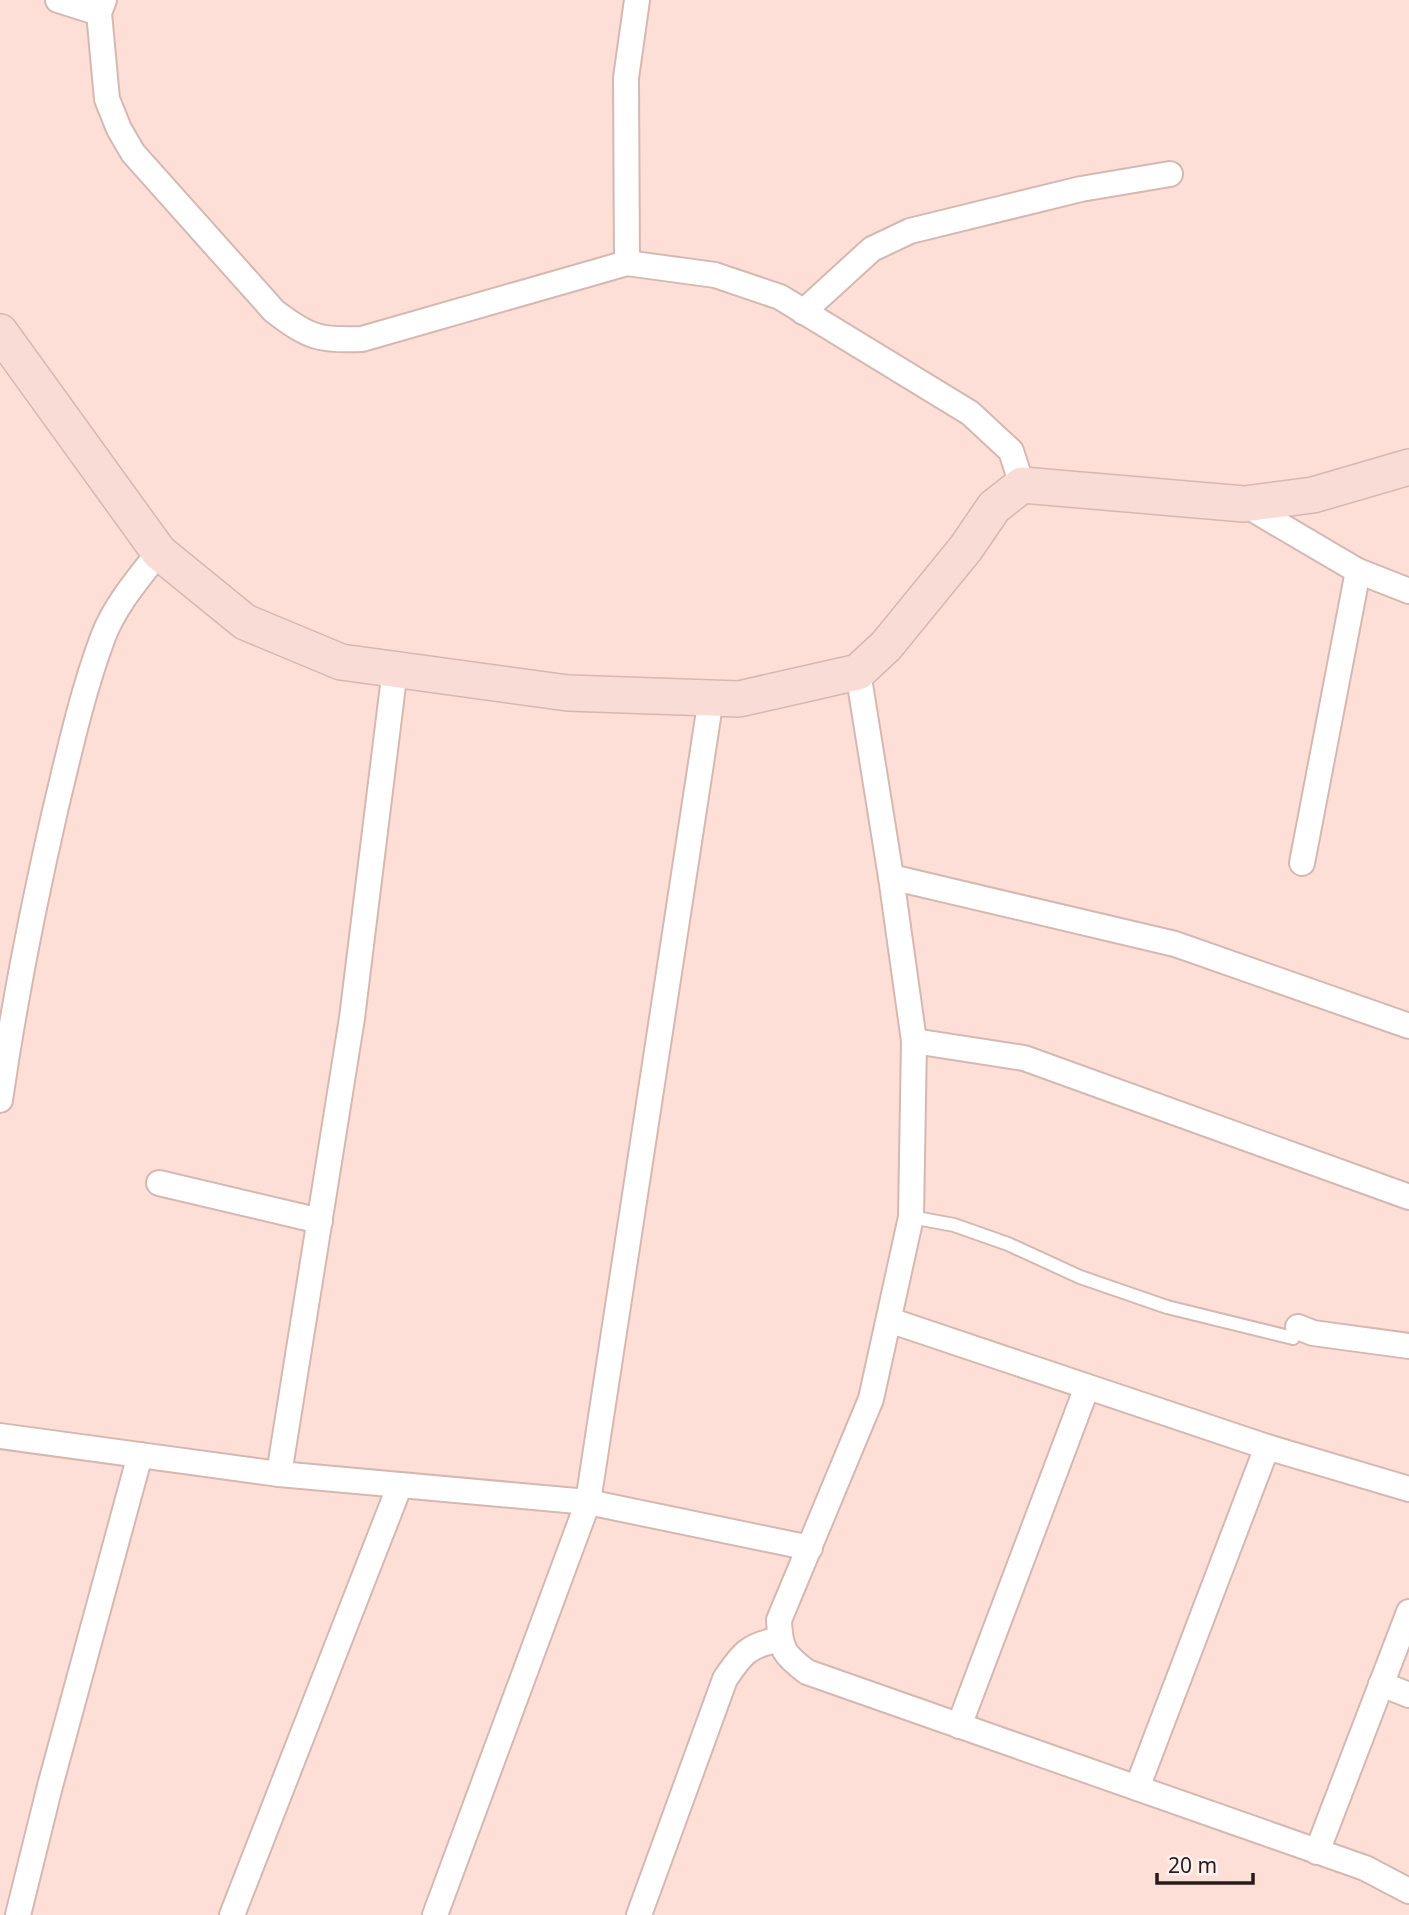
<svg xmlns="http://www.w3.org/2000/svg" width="1409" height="1915" viewBox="0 0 1409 1915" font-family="'Noto Sans',sans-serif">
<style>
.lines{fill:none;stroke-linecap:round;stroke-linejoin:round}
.lane-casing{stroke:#d5b8b1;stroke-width:16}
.street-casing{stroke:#d5b8b1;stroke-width:28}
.secondary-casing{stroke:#d5b8b1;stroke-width:38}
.lane{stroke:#fff;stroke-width:12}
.street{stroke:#fff;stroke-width:24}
.secondary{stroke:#fadcd7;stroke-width:35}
</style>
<rect width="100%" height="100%" fill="#fedfd8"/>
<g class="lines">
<g class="lane-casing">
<path id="lane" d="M911,1217L954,1225L1008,1244L1080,1277L1167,1307L1293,1338"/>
</g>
<g class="street-casing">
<g id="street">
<path d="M58,0L99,13"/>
<path d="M104,0L99,13L107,99L119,129L133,153L274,311C308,337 319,341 362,339L627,263L715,275L780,297L970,413L1011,451L1022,485"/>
<path d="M627,263L626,78L637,0"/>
<path d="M803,312L872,249L910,231L1081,189L1170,174"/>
<path d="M1244,504L1358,571L1409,591"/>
<path d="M858,672L891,877L914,1041L911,1217L871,1399L779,1620C780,1649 784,1655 807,1672L1365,1868L1409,1891"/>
<path d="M1302,863L1358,571"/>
<path d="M891,877L1175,944L1409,1026"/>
<path d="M914,1041L1024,1058L1409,1197"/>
<path d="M0,1100C14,1003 33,907 55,811C69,753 82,693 103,637C115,605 139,578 159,552"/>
<path d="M159,1183L320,1221"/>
<path d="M889,1320L1267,1447L1409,1489"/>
<path d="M1298,1327L1313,1333L1409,1346"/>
<path d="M0,1436L279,1474L588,1502L810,1548"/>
<path d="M279,1474L352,1018L395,669"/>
<path d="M1381,1684L1409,1695"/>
<path d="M959,1726L1087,1387"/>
<path d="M1137,1788L1267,1447"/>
<path d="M1317,1852L1409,1612"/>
<path d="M18,1915L50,1786L140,1455"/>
<path d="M232,1915L400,1485"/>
<path d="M435,1915L588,1502L711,698"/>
<path d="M639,1915L725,1679C741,1655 749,1644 779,1640"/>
</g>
</g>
<g class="secondary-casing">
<path id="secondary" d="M0,332L159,552L245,622L341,662L568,693L739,699L858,672L886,646L966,548L994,507L1022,485L1244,504L1313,495L1409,467"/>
</g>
<use href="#lane" class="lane"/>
<use href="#street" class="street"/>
<use href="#secondary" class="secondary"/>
</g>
<path d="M1157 1873v10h96v-10" fill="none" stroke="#271c1a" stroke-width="3.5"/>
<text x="1168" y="1873" font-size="21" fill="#271c1a" stroke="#fef1ee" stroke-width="5" paint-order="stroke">20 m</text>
</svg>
